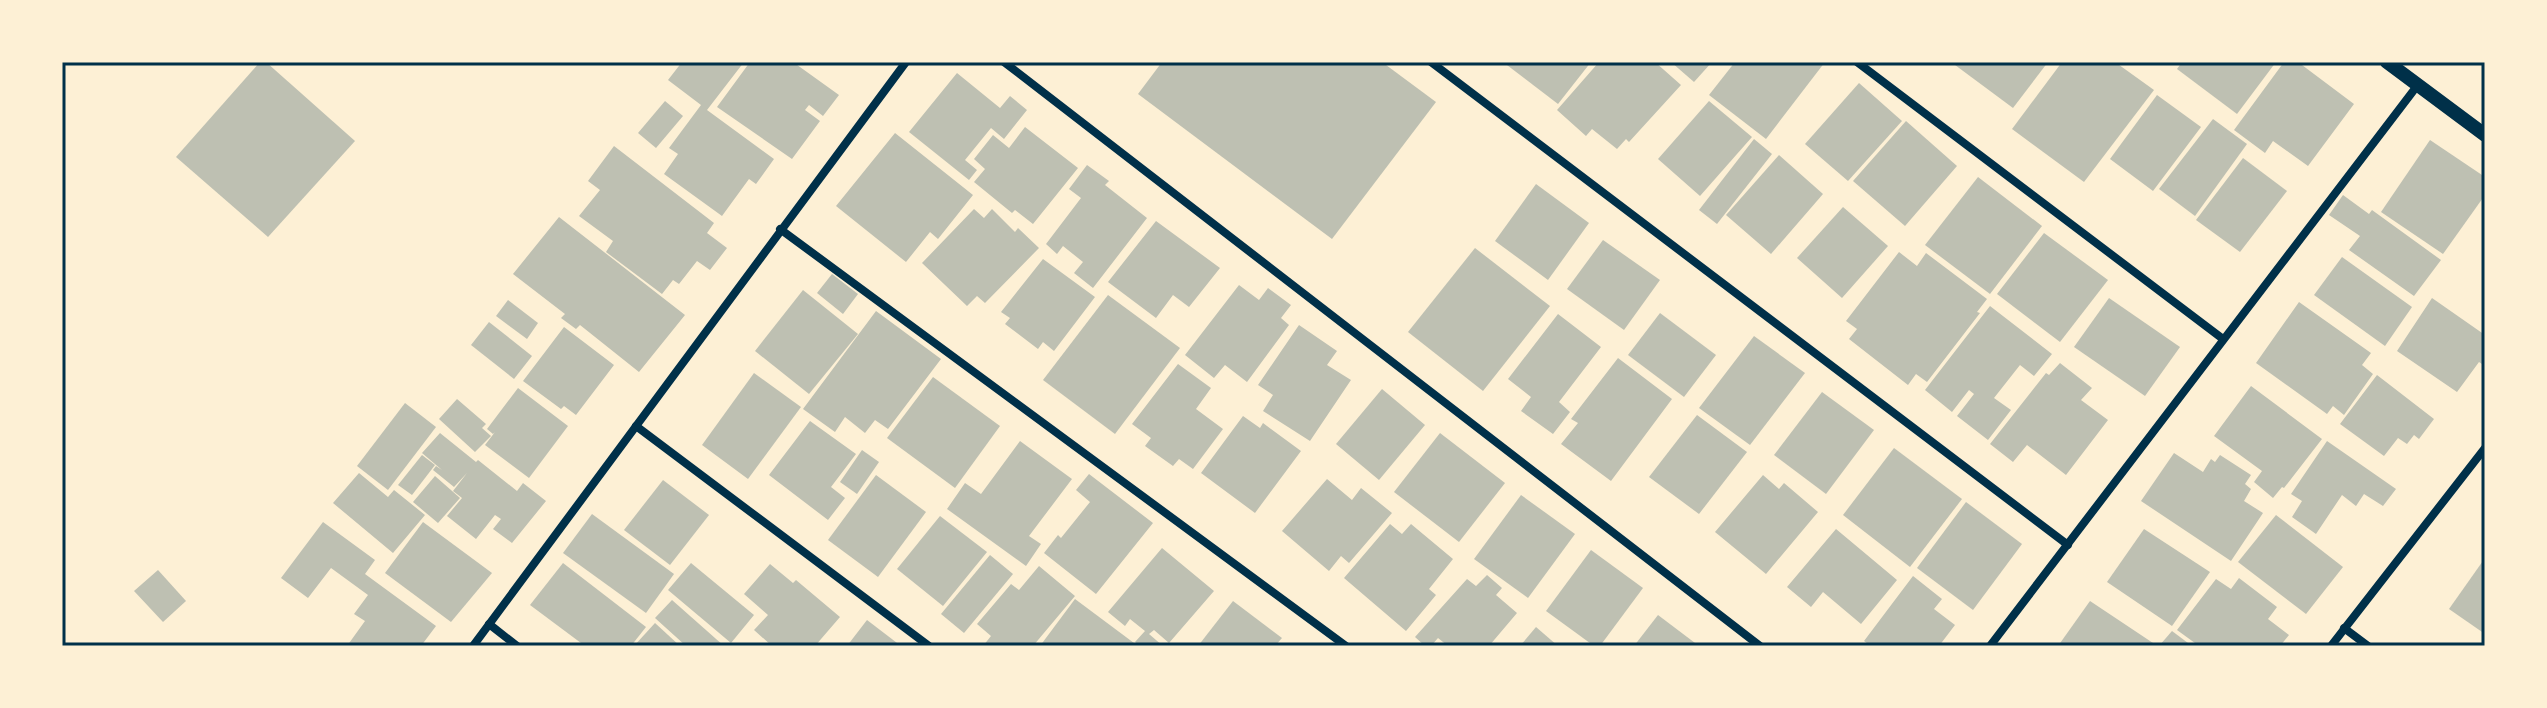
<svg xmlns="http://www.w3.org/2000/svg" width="2547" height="708" viewBox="0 0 2547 708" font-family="Literata,serif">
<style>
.building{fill:#bec0b2}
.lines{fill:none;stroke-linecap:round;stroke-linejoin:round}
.minor{stroke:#003049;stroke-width:8}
.tertiary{stroke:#003049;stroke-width:14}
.neatline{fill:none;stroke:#003049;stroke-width:3}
</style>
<rect width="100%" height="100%" fill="#fdf0d5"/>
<g class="building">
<path d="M260,62H266L355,141L268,237L176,157Z"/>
<path d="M682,62H744L707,110L774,159L756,184L749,179L722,216L664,174L678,154L669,148L701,105L668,80Z"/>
<path d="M750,62H793L839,95L823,116L809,105L805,110L820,121L792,159L717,107Z"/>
<path d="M1162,62H1382L1436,102L1332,239L1138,94Z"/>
<path d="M1503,62H1591L1558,104Z"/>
<path d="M1599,62H1655L1681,85L1629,142L1626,139L1617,149L1592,129L1586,136L1557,110Z"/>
<path d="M1671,62H1712L1694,82Z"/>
<path d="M1735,62H1825L1766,139L1709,95Z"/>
<path d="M1951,62H2048L2013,108Z"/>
<path d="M2062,62H2115L2154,90L2084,182L2012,129Z"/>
<path d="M2182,62H2276L2237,114L2177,69Z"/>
<path d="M2284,62H2298L2354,104L2308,166L2273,141L2265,153L2234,130Z"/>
<path d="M957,73L1000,108L1010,96L1027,110L1004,139L991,128L965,160L977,170L969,180L909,132Z"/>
<path d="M1859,83L1902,121L1848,181L1805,144Z"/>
<path d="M2157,95L2201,127L2153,191L2110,159Z"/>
<path d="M665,101L683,116L656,148L638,133Z"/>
<path d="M1709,101L1752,137L1700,196L1658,159Z"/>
<path d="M2213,119L2247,144L2195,216L2159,189Z"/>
<path d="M1906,121L1957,166L1905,226L1853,181Z"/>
<path d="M1025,127L1078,168L1033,224L1015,210L1012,213L974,182L985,169L974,159L993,135L1009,148Z"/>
<path d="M895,133L973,195L938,239L930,232L906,262L836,206Z"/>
<path d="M1754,139L1772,154L1717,224L1699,210Z"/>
<path d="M2430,140L2485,177V195L2443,254L2381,212Z"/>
<path d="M614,146L714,223L707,233L727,248L710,270L697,261L679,284L673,280L662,294L606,252L613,241L579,216L600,190L588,181Z"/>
<path d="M1779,155L1823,194L1771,254L1726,215Z"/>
<path d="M2243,158L2287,191L2240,252L2196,220Z"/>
<path d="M1087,165L1109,181L1105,185L1147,218L1093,288L1074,273L1083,262L1063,246L1057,254L1046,244L1081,198L1069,189Z"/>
<path d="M1978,177L2042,226L1990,294L1925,245Z"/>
<path d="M1536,184L1589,223L1548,280L1495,241Z"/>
<path d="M2343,195L2369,214L2372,210L2441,260L2414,296L2349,250L2360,236L2329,215Z"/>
<path d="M1843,207L1888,246L1842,298L1797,258Z"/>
<path d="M974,209L984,218L992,209L1015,232L1018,228L1039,248L985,303L977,296L967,306L922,263Z"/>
<path d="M559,217L685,315L639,372L580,325L576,329L561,318L565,314L513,274Z"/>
<path d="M1156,221L1220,268L1189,307L1173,295L1156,318L1108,282Z"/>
<path d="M2044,233L2108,280L2060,342L1997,294Z"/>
<path d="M1603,240L1660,280L1624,330L1567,289Z"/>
<path d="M1475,248L1550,306L1483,391L1408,332Z"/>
<path d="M1899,252L1917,266L1926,253L1987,299L1977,312L1980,313L1927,382L1916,374L1908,385L1849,339L1857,329L1846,321Z"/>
<path d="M2342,257L2412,307L2385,346L2314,295Z"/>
<path d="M1043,259L1095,297L1054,351L1043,342L1038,349L1005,324L1010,318L1001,312Z"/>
<path d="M832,274L858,294L843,314L817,293Z"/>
<path d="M1239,285L1259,300L1268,288L1291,305L1281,318L1289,325L1247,382L1225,365L1214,378L1185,355Z"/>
<path d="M803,290L858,334L809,394L755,351Z"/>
<path d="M1108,295L1180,348L1115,434L1043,380Z"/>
<path d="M2109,298L2180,347L2145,396L2074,347Z"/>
<path d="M2432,298L2485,335V366L2479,362L2457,392L2397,351Z"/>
<path d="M508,300L538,323L527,339L496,316Z"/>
<path d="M2299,302L2371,353L2362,365L2373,374L2344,415L2333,406L2327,414L2256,363Z"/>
<path d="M1990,306L2052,354L2034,376L2020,365L1994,398L2011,410L1988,440L1957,416L1974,394L1969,390L1952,412L1925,390Z"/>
<path d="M876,311L941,359L888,429L875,420L865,433L845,417L835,432L803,409Z"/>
<path d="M1660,313L1716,355L1684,397L1628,355Z"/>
<path d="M1558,314L1601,347L1559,402L1570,412L1553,434L1521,411L1531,397L1508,379Z"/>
<path d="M489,322L532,356L514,379L471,345Z"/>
<path d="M1299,325L1337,351L1327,365L1351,380L1310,441L1263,411L1273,395L1258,385Z"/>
<path d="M564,327L614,365L576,415L564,406L561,409L523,381Z"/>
<path d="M1754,336L1805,373L1750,445L1699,408Z"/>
<path d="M1618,358L1672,399L1611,481L1561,444L1578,423L1571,419Z"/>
<path d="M2060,363L2092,388L2081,400L2108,420L2066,475L2027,445L2013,462L1990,444L2046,373L2049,375Z"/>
<path d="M1178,364L1211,388L1196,409L1223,429L1193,469L1179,459L1173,466L1145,446L1151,438L1132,424Z"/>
<path d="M754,373L801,407L748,479L702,445Z"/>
<path d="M2377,375L2434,419L2419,439L2414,435L2407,444L2398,438L2384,456L2340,424Z"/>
<path d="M933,377L1000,426L955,488L887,438Z"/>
<path d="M2251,386L2322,439L2284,488L2282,487L2273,498L2254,482L2262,471L2214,436Z"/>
<path d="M518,388L568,426L529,478L485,445L495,432L493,434L487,429Z"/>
<path d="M1382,389L1425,425L1379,480L1336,444Z"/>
<path d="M1822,392L1874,430L1826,494L1774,455Z"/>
<path d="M457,399L486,424L482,428L491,436L475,452L439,419Z"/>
<path d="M405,403L436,427L388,490L357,466Z"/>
<path d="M1697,415L1747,452L1699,514L1649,477Z"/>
<path d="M1243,416L1260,428L1263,423L1301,451L1255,513L1201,473Z"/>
<path d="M810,421L856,454L831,487L845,498L828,520L769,475Z"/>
<path d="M440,433L476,462L478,460L517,491L523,483L546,501L512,543L493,529L501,519L495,515L476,539L447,516L462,498L453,491L467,473L454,487L433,470L436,466L442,470L422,453Z"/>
<path d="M1440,433L1505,483L1459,542L1394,492Z"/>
<path d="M1020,441L1072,479L1029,536L1041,544L1026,566L947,509L965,483L981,494Z"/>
<path d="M2327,441L2396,489L2383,506L2364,494L2356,506L2342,495L2316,534L2292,517L2302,501L2291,494Z"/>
<path d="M1894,448L1962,499L1910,567L1843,515Z"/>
<path d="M862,450L879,462L857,494L840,482Z"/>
<path d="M2174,453L2203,472L2211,459L2215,462L2220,455L2251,475L2245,484L2251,489L2244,501L2263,513L2231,561L2141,501Z"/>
<path d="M422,455L435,465L412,495L398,485Z"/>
<path d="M359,473L388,497L394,490L425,515L393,553L333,503Z"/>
<path d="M1089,474L1153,523L1096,594L1044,553L1058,535L1061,538L1090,502L1076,490Z"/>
<path d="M876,475L926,512L878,577L828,540Z"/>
<path d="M1763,475L1779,489L1784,483L1818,512L1766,574L1715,532Z"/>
<path d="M435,476L460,498L438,523L413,502Z"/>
<path d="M1327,479L1352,500L1361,488L1392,513L1349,563L1341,556L1329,571L1282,531Z"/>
<path d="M663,480L709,515L670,565L624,530Z"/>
<path d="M1521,495L1575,534L1528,598L1474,559Z"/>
<path d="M1966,502L2022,544L1973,610L1917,568Z"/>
<path d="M592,514L674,574L646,613L563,553Z"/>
<path d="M2276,515L2343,567L2306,614L2238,562Z"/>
<path d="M940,516L987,552L943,606L897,569Z"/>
<path d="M323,522L375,560L365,574L436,626L421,646H347L365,621L354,614L368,595L331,568L308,598L281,578Z"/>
<path d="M423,522L492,573L451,622L385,573Z"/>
<path d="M1390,524L1402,534L1411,524L1453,559L1429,589L1436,595L1406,631L1344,578Z"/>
<path d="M1836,529L1897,580L1861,624L1823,592L1811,607L1787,587Z"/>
<path d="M2144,529L2210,572L2172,626L2107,582Z"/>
<path d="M1162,548L1214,591L1169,643L1154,630L1149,634L1163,646H1140L1135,642L1145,631L1130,619L1125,626L1108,612Z"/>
<path d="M1591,550L1643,588L1600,646H1594L1546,611Z"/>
<path d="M990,555L1013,574L964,633L941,614Z"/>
<path d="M2485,558V634L2449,609Z"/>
<path d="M563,563L646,627L631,646H585L530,605Z"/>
<path d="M691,563L754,615L731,643L668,590Z"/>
<path d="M770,564L793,583L796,580L840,617L815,646H772L754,630L768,615L744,594Z"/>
<path d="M1039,566L1075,596L1033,646H983L991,636L977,624L1011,584L1019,590Z"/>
<path d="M158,570L186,601L163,622L134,591Z"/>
<path d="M1487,575L1502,588L1496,595L1517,613L1489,646H1448L1438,638L1431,646H1425L1415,637L1467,579L1476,586Z"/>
<path d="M1913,576L1942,599L1934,609L1955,625L1939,646H1871L1864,641Z"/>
<path d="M2239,578L2277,607L2268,619L2289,635L2280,646H2199L2177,630L2216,579L2231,589Z"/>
<path d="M1075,599L1138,646H1040Z"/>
<path d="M672,600L724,646H686L655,618Z"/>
<path d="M1233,601L1282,638L1275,646H1198Z"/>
<path d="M2090,601L2153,643L2151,646H2058Z"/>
<path d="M1658,615L1699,646H1634Z"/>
<path d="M867,620L901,646H847Z"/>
<path d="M655,623L680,646H634Z"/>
<path d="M1536,627L1558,646H1520Z"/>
<path d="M2172,631L2192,646H2159Z"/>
</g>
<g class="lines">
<g class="minor">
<path d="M1004,62L1760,646"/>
<path d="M1431,62L2068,545"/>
<path d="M1857,62L2223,339"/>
<path d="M780,229L1346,646"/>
<path d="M636,426L929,646"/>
<path d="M489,624L517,646"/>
<path d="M2344,628L2368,646"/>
<path d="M473,646L906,62"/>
<path d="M1990,646L2417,86"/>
<path d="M2331,646L2485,448"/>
</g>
<path class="tertiary" d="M2387,62L2485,135"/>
</g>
<rect width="2547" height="708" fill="none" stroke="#fdf0d5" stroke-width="128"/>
<rect x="64" y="64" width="2419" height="580" class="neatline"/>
</svg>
